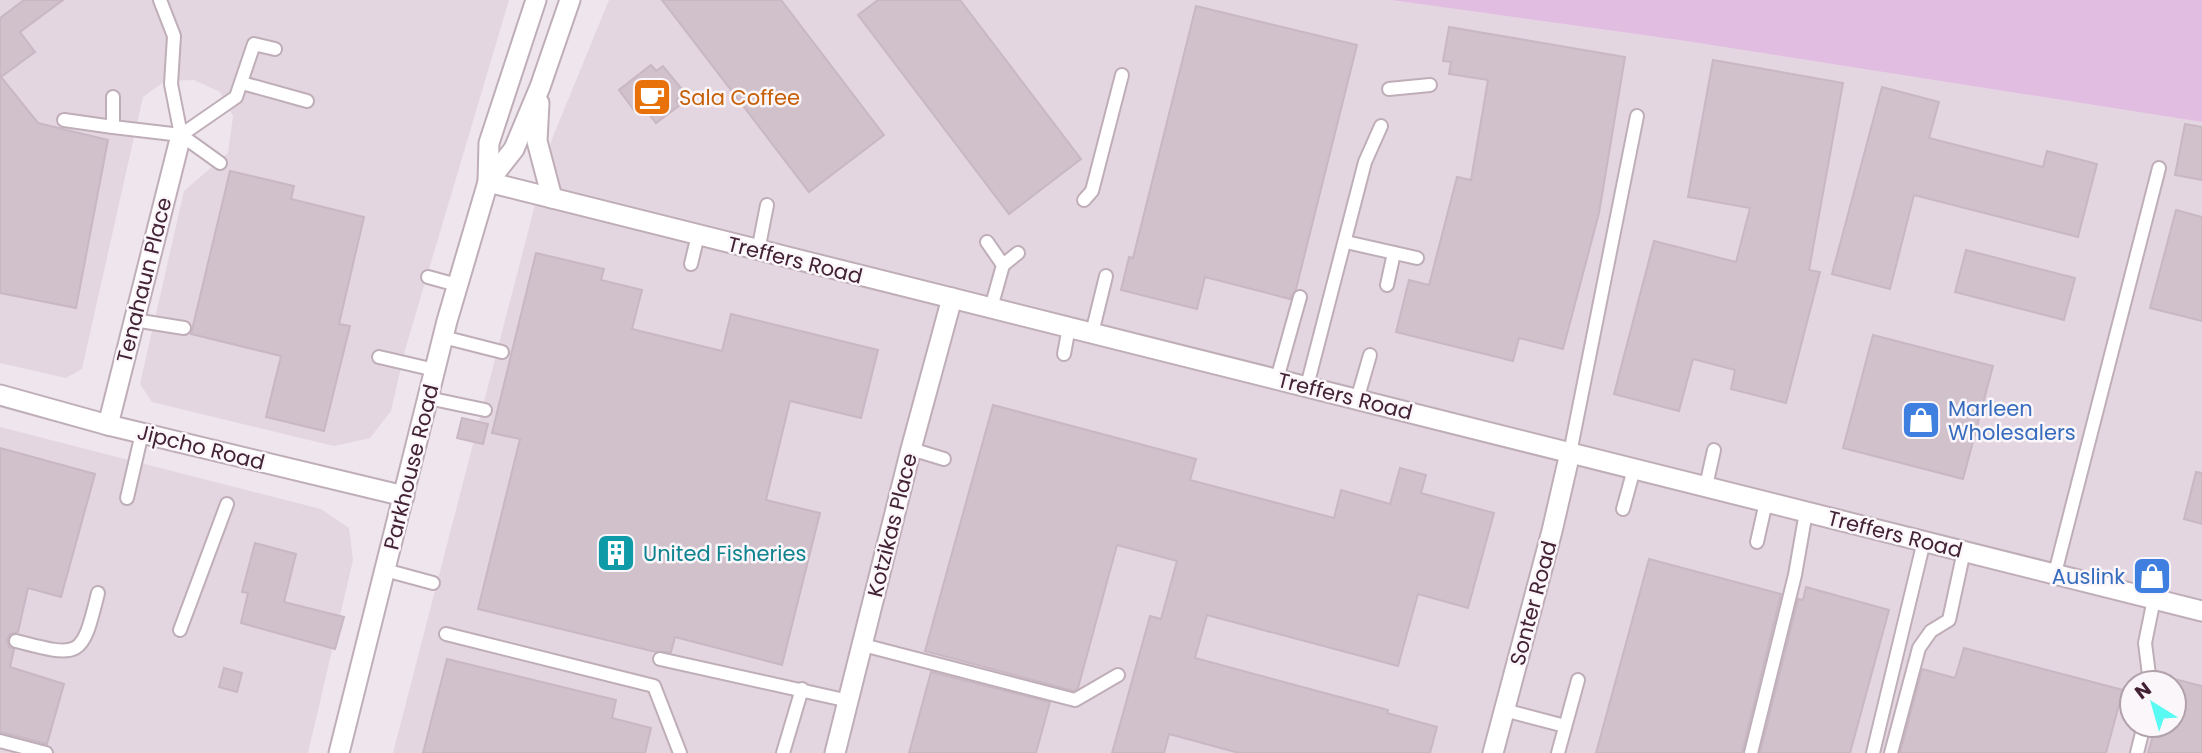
<svg xmlns="http://www.w3.org/2000/svg" width="2202" height="753" viewBox="0 0 2202 753" font-family="Poppins,sans-serif">
<style>
.built{fill:#e3d6e0;fill-rule:evenodd}
.green{fill:#e0bde1}
.building{fill:#d0c1cb;stroke:#c9b7c4;stroke-width:2}
.lines{fill:none;stroke-linecap:round;stroke-linejoin:round}
.service-casing{stroke:#bfaeb8;stroke-width:16}
.minor-casing{stroke:#bfaeb8;stroke-width:23}
.tertiary-casing{stroke:#bfaeb8;stroke-width:23}
.service{stroke:#fff;stroke-width:12}
.minor{stroke:#fff;stroke-width:19}
.tertiary{stroke:#fff;stroke-width:19}
.labels{text-anchor:middle;dominant-baseline:central;stroke-width:5;stroke-linejoin:round;paint-order:stroke}
.food-label{font-size:21px;fill:#c56008;stroke:#fbf6fa;text-anchor:start}
.street-label{font-size:21px;fill:#422234;stroke:#fbf6fa}
.shop-label{font-size:21px;fill:#366cbe;stroke:#fbf6fa;text-anchor:start}
.culture-label{font-size:21px;fill:#0d838f;stroke:#fbf6fa;text-anchor:start}
</style>
<rect width="100%" height="100%" fill="#efe5ec"/>
<g class="built">
<path d="M0,0H509L405,350L391,411L370,438L334,446L152,402L140,384L184,191L228,153L233,116L220,92L194,80L165,81L143,97L82,369L66,378L0,363Z"/>
<path d="M609,0H1391L1679,40L2202,122V753H393L552,139ZM2132,683H2174V725H2132Z"/>
<path d="M0,427L321,509L349,528L353,560L308,753H0Z"/>
</g>
<path class="green" d="M1391,0H2202V122L1679,40Z"/>
<g class="building">
<path d="M24,0H63L20,32L35,52L1,77L38,123L108,140L76,308L0,293V18Z"/>
<path d="M662,0H781L884,135L809,192Z"/>
<path d="M878,0H960L1081,159L1009,214L858,15Z"/>
<path d="M1196,6L1357,45L1296,289L1290,299L1205,277L1197,309L1121,290L1129,257L1133,258Z"/>
<path d="M1449,27L1625,57L1599,213L1563,349L1519,338L1513,361L1396,332L1409,280L1429,285L1457,177L1471,180L1488,80L1449,74L1451,62L1443,61Z"/>
<path d="M1713,60L1843,83L1809,270L1820,272L1786,403L1731,389L1735,370L1693,359L1679,411L1614,394L1654,241L1736,262L1750,208L1688,197Z"/>
<path d="M651,65L656,71L663,66L685,93L676,101L680,105L656,123L641,104L634,110L619,90Z"/>
<path d="M1882,87L1939,102L1929,138L2043,167L2047,151L2097,164L2078,237L1914,195L1890,289L1832,274Z"/>
<path d="M2185,124L2202,127V180L2175,175Z"/>
<path d="M230,171L294,186L291,199L364,217L339,324L350,326L324,431L266,417L281,356L191,334Z"/>
<path d="M2176,210L2202,217V321L2150,308Z"/>
<path d="M1966,250L2075,278L2064,320L1955,292Z"/>
<path d="M536,253L604,269L601,280L642,290L632,329L722,351L731,314L878,350L861,418L790,401L766,500L820,513L782,665L675,637L671,652H656L478,609L520,439L492,433Z"/>
<path d="M1873,335L1993,366L1963,479L1843,448Z"/>
<path d="M993,405L1196,459L1190,480L1334,518L1341,490L1390,504L1400,468L1426,475L1421,493L1494,513L1468,608L1418,594L1398,666L1207,615L1195,658L1388,710L1387,713L1437,727L1430,753H1239L1169,734L1164,753H1112L1150,616L1161,619L1177,561L1117,545L1078,688L1074,691L925,651Z"/>
<path d="M462,418L488,424L483,444L457,438Z"/>
<path d="M0,448L95,474L61,597L28,588L18,632L10,634L7,640L9,647L14,649L10,667L64,684L47,744L0,732Z"/>
<path d="M2196,472L2202,473V524L2184,519Z"/>
<path d="M255,543L296,554L284,602L344,617L335,649L241,623L248,593L242,592Z"/>
<path d="M1649,559L1781,594L1742,753H1596Z"/>
<path d="M1806,587L1889,610L1850,753H1760L1798,599L1803,600Z"/>
<path d="M1964,648L2123,690L2106,753H1900L1922,669L1955,678Z"/>
<path d="M447,659L616,700L612,718L651,728L645,753H423Z"/>
<path d="M224,668L242,673L237,692L219,687Z"/>
<path d="M931,672L1050,702L1036,753H909Z"/>
<path d="M2174,679L2202,686V753H2148L2156,725H2174Z"/>
</g>
<g class="lines">
<g class="service-casing">
<g id="service">
<path d="M160,0L174,36L171,84L181,135"/>
<path d="M242,83L307,101"/>
<path d="M1389,89L1430,85"/>
<path d="M113,97V127L181,135L220,163"/>
<path d="M64,120L113,127"/>
<path d="M181,135L236,97L254,44L275,49"/>
<path d="M1084,200L1092,191L1122,75"/>
<path d="M987,242L1003,265L991,308"/>
<path d="M1346,242L1417,258"/>
<path d="M758,251L767,205"/>
<path d="M691,264L698,235"/>
<path d="M1003,265L1018,253"/>
<path d="M428,277L457,285"/>
<path d="M1387,285L1394,253"/>
<path d="M134,320L184,328"/>
<path d="M1092,333L1106,276"/>
<path d="M443,337L502,352"/>
<path d="M1064,354L1069,327"/>
<path d="M379,357L435,370"/>
<path d="M1277,379L1300,297"/>
<path d="M1307,386L1365,162L1381,126"/>
<path d="M428,398L485,410"/>
<path d="M1357,400L1370,355"/>
<path d="M911,449L944,459"/>
<path d="M1570,453L1637,116"/>
<path d="M1706,486L1714,450"/>
<path d="M127,498L142,433"/>
<path d="M1623,509L1634,469"/>
<path d="M1757,542L1766,502"/>
<path d="M385,570L433,583"/>
<path d="M2055,573L2159,168"/>
<path d="M180,630L227,504"/>
<path d="M446,634L654,686L680,753"/>
<path d="M16,641C81,658 82,658 98,593"/>
<path d="M863,645L1075,700L1118,675"/>
<path d="M660,659L849,701"/>
<path d="M2150,683L2145,643L2154,599"/>
<path d="M1504,710L1565,726"/>
<path d="M0,741L46,753"/>
<path d="M783,753L802,689"/>
<path d="M1558,753L1578,680"/>
<path d="M1751,753L1795,575L1806,512"/>
<path d="M1873,753L1924,541"/>
<path d="M1891,753L1919,648L1931,631L1949,620L1964,551"/>
<path d="M2137,753L2144,725"/>
</g>
</g>
<g class="minor-casing">
<g id="minor">
<path d="M0,395L108,425L404,496"/>
<path d="M108,425L181,135"/>
<path d="M835,753L911,449L952,298"/>
<path d="M1493,753L1552,531L1570,453"/>
</g>
</g>
<g class="tertiary-casing">
<g id="tertiary">
<path d="M539,103L537,141L552,198"/>
<path d="M488,182L2202,611"/>
<path d="M488,182L514,149L540,87L570,0"/>
<path d="M339,753L447,321L488,182L489,143L536,0"/>
</g>
</g>
<use href="#service" class="service"/>
<use href="#minor" class="minor"/>
<use href="#tertiary" class="tertiary"/>
</g>
<defs>
<g id="cafe-square" transform="scale(2.0125)"><rect x="-9" y="-9" width="18" height="18" rx="4" fill="#e8710a" stroke="#fbf6fa"/><path d="M-5.5-4.5H6V0H3Q3 3.5 0 3.5H-2.5Q-5.5 3.5-5.5 0ZM3-3.2v2h1.7v-2ZM-6 4.5H4V6H-6Z" fill="#fff"/></g>
<g id="shop-square" transform="scale(2.0125)"><rect x="-9" y="-9" width="18" height="18" rx="4" fill="#3f7fe0" stroke="#fbf6fa"/><path d="M-5-2.5h2.3a2.7 3.5 0 0 1 5.4 0H5L5.5 6h-11ZM-1.5-2.5h3a1.5 2.3 0 0 0-3 0Z" fill="#fff"/></g>
<g id="building-square" transform="scale(2.0125)"><rect x="-9" y="-9" width="18" height="18" rx="4" fill="#0f9aa8" stroke="#fbf6fa"/><path d="M-4-6H4V6H1V3H-1V6H-4ZM-2.5-4.3h1.7v1.8h-1.7ZM.8-4.3h1.7v1.8H.8ZM-2.5-1h1.7V.8h-1.7ZM.8-1h1.7V.8H.8Z" fill="#fff"/></g>
</defs>
<g fill-rule="evenodd">
<use href="#cafe-square" x="652" y="97"/>
<use href="#shop-square" x="1921" y="420"/>
<use href="#building-square" x="616" y="553"/>
<use href="#shop-square" x="2152" y="576"/>
</g>
<g class="labels">
<g class="food-label">
<text x="679" y="97">Sala Coffee</text>
</g>
<g class="street-label">
<text transform="translate(795 260) rotate(14)">Treffers Road</text>
<text transform="translate(144 280) rotate(-76)">Tenahaun Place</text>
<text transform="translate(1345 396) rotate(14)">Treffers Road</text>
<text transform="translate(201 447) rotate(14)">Jipcho Road</text>
<text transform="translate(411 467) rotate(-76)">Parkhouse Road</text>
<text transform="translate(892 525) rotate(-76)">Kotzikas Place</text>
<text transform="translate(1895 534) rotate(14)">Treffers Road</text>
<text transform="translate(1533 603) rotate(-75)">Sonter Road</text>
</g>
<g class="shop-label">
<text x="1948" y="408">Marleen<tspan x="1948" dy="24">Wholesalers</tspan></text>
<text x="2125" y="576" text-anchor="end">Auslink</text>
</g>
<g class="culture-label">
<text x="643" y="553">United Fisheries</text>
</g>
</g>
<g transform="translate(2153 704) rotate(323)"><circle r="33" fill="#fbf6fa" stroke="#b1a1ab" stroke-width="2"/>
<path d="M0-5L12 26L0 18L-12 26Z" fill="#58faf3"/>
<text y="-10" font-size="19" font-weight="bold" text-anchor="middle" fill="#422234">N</text>
</g>
</svg>
